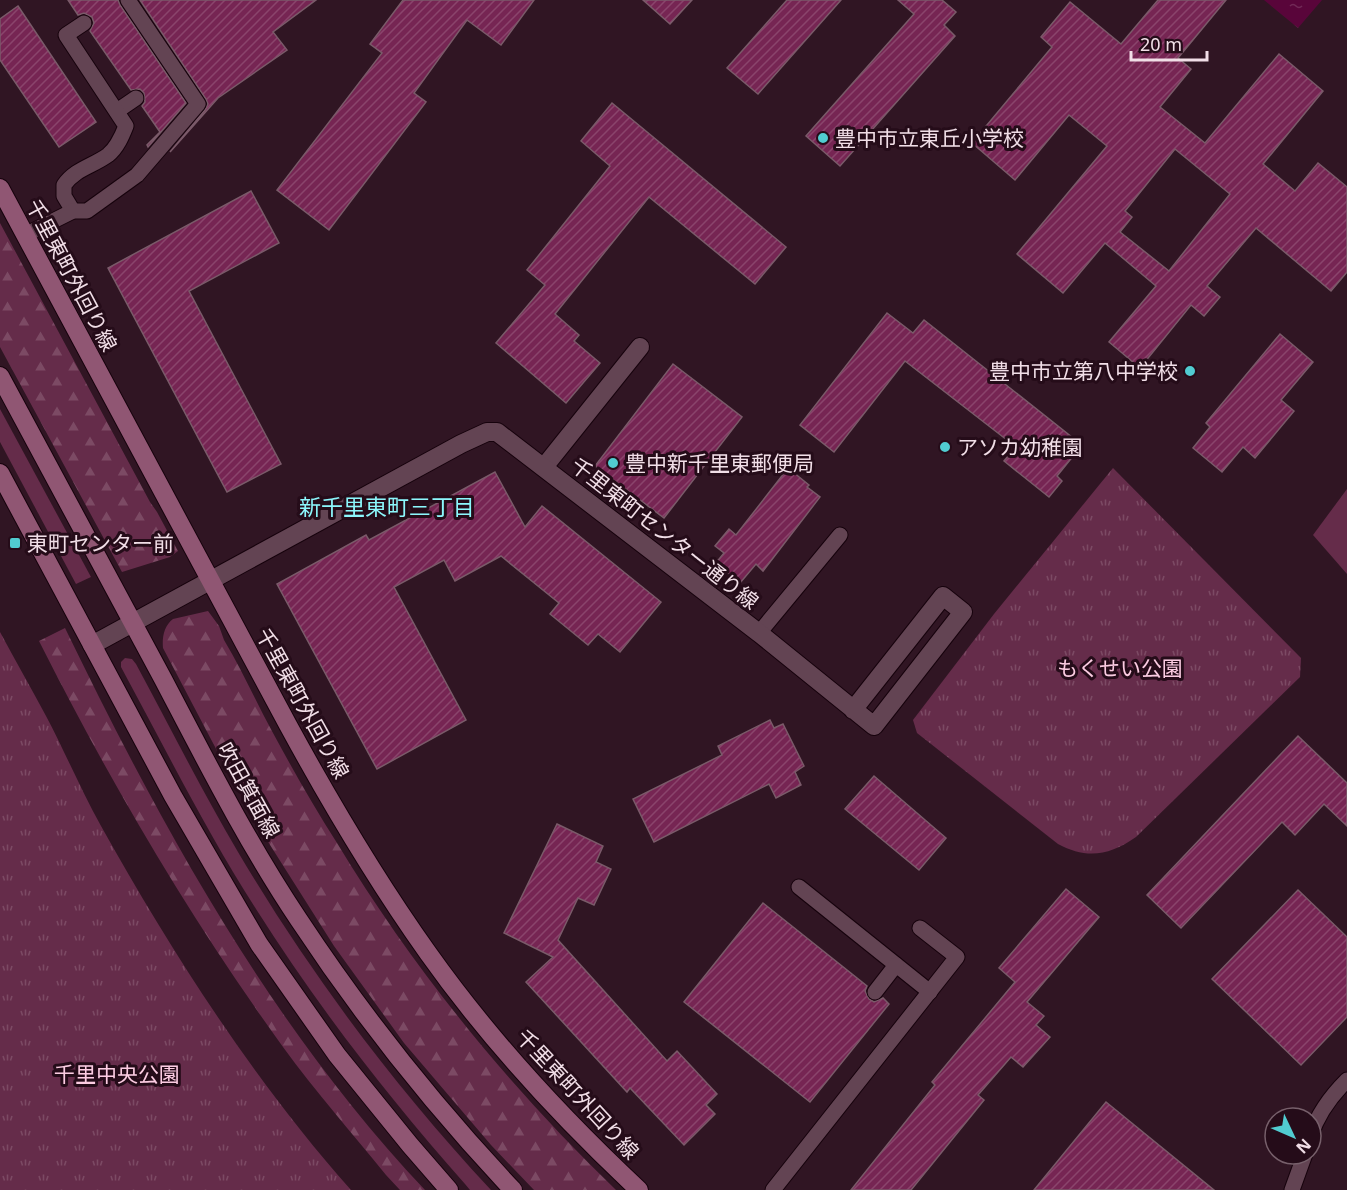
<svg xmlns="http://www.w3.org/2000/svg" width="1347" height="1190" viewBox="0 0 1347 1190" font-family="'Noto Sans','Noto Sans JP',sans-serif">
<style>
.grass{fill:#652c4a}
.forest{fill:url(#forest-firs)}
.park{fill:url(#park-tufts)}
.water{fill:url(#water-ripples)}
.building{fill:url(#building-hatch);stroke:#7a5a69;stroke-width:1.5;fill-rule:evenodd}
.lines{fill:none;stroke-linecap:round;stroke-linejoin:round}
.lane-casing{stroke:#16020c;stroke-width:17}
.street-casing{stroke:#16020c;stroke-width:20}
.secondary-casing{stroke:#16020c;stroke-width:20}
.lane{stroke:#634453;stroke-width:15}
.street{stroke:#634453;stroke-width:18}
.secondary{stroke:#905673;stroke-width:18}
.poi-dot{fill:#51ccd1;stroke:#250c19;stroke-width:2}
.labels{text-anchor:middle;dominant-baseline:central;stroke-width:6;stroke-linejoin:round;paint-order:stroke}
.poi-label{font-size:21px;fill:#f1dee7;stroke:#250c19;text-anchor:start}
.street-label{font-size:21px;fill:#f1dee7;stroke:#250c19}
.park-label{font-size:21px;fill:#fccce2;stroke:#250c19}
.neighbourhood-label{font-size:22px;fill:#8cf7fc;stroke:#250c19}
</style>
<defs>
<pattern id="forest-firs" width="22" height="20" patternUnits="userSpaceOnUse" patternTransform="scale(1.5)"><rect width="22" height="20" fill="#652c4a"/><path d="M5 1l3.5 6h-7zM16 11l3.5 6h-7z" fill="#7c4a64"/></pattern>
<pattern id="park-tufts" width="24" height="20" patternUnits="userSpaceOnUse" patternTransform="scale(1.5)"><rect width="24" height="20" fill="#652c4a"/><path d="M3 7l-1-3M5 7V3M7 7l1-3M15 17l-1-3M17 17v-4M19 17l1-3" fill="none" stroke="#7c4a64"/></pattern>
<pattern id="water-ripples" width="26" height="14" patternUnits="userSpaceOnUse" patternTransform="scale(1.5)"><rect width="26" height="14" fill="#59053a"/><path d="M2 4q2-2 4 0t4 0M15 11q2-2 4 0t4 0" fill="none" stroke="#712956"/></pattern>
<pattern id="building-hatch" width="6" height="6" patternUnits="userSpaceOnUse" patternTransform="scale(1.5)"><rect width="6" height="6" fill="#762553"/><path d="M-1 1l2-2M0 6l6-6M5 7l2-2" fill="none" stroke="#8a446c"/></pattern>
</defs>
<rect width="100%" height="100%" fill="#301523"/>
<g class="grass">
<path d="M0,409L91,577L76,584L0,442Z"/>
<path d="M1347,489V574L1313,535Z"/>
<path d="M125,658L132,659L136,664C170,727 202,791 238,852C310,974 395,1087 491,1190H470L465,1184C388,1097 318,1007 256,909C206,831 165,748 121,667V662Z"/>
</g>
<g class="forest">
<path d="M0,223L150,502L157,512L178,551L170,557L122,572L0,347Z"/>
<path d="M208,611L219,626L224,640C242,670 256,702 273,733C293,770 314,807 337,843C414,970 509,1087 616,1190H534L491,1145L404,1043L334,946L265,837L224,764L163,648C162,637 164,626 173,619Z"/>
<path d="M65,628C162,828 271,1027 425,1190H400L386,1175C352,1133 315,1091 283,1047C190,918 110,782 39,641Z"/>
</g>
<g class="park">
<path d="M1113,468L1301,658L1300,677L1136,837C1109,856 1086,859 1058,844L917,733L913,720L994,614Z"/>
<path d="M0,632C15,660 31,688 46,716C65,752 81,790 101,826C172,953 254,1081 351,1190H0Z"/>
</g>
<path class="water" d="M1264,0H1322L1298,28Z"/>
<g class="building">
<path d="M68,0H118L120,5L186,103L148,147L147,145L160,132L142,106L145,102L144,93L140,89L131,90L90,31L94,23L92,17L84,13L78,15Z"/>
<path d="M140,0H316L273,32L287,50L218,98L170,152L205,110L208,104L206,99Z"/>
<path d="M403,0H534L501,45L467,20L414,93L426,102L329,230L277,190L382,53L370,44Z"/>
<path d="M643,0H692L670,24Z"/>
<path d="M787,0H841L758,94L727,68Z"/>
<path d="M898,0H942L956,12L944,25L955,36L840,166L806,136L914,14Z"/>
<path d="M1158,0H1226L1178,58L1191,69L1160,107L1205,143L1279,54L1323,91L1263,164L1295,191L1318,163L1347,187V272L1331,291L1256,228L1207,286L1220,297L1204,316L1191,305L1140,368L1109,342L1156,286L1105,243L1063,293L1017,254L1107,146L1069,115L1015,180L972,143L1052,47L1041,37L1070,2L1121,44ZM1175,149L1230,194L1169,271L1120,232L1132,217L1125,211Z"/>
<path d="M18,6L96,122L59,147L0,60V19Z"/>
<path d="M612,103L786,247L755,284L649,197L555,314L579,335L574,341L600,363L566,403L496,343L545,285L527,270L610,166L581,141Z"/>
<path d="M251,191L279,243L189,291L281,464L227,492L108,268Z"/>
<path d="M887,313L913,333L924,320L1082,445L1057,476L1062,481L1049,497L1004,461L1016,447L905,361L834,452L800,425Z"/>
<path d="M1280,334L1313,362L1281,400L1294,411L1255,458L1243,447L1222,472L1193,448L1210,427L1206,423Z"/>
<path d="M673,364L742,417L664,518L595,466Z"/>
<path d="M788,468L809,485L807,487L820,497L763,571L756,564L740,583L716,563L724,553L715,546L729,529L736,535Z"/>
<path d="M495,472L525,527L542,506L661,602L620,652L598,634L588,645L550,614L559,603L501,556L455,581L444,560L394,587L466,720L377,769L277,584L366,535L369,540Z"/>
<path d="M770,720L774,728L783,724L804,766L795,772L801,785L776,798L769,784L654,842L633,799L722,755L718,746Z"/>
<path d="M1298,736L1347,783V826L1324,804L1295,835L1282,822L1181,928L1147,895Z"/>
<path d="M874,776L946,838L919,870L845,809Z"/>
<path d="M557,824L603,846L596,862L611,869L594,905L578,898L558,940L667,1061L677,1051L717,1094L706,1105L715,1114L684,1145L630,1088L627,1092L526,982L553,957L504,933Z"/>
<path d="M1066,889L1099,917L1027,1002L1044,1016L1036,1025L1050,1037L1023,1067L1011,1057L978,1095L984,1100L911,1190H851L935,1085L932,1082L1015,982L999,968Z"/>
<path d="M1298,890L1347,937V1017L1301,1065L1212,979Z"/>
<path d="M763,903L867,986L865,991L869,999L874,1002L883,998L889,1004L810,1102L684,1002Z"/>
<path d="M1106,1102L1214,1190H1034Z"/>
</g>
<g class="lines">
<g class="lane-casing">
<g id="lane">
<path d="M117,111L136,98"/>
<path d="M73,211L64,196V185C75,169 93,166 108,155C117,148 122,136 126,126L66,35L84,23"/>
<path d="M25,235L73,211H87L137,175L198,104L128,0"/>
<path d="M759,633L840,535"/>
<path d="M799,887L930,992"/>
<path d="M875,992L896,965"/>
<path d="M1311,1135C1318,1113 1331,1096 1347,1080"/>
<path d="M773,1190L957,957L920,928"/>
<path d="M1292,1190L1305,1154"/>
</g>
</g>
<g class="street-casing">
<g id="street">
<path d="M544,467L640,347"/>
<path d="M92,645L461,444L487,432H497L759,633L874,726L963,612L943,596L853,710"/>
</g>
</g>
<g class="secondary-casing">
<g id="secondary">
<path d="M0,188L288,725C331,804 376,880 428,953C489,1039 562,1118 639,1190"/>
<path d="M0,376C54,477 109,578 163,679C206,761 248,844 299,920C363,1017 434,1106 513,1190"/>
<path d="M0,473L173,796L259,944L337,1055L410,1145L449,1190"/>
</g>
</g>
<use href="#lane" class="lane"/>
<use href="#street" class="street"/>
<use href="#secondary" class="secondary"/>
</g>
<g class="poi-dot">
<circle cx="823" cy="138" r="6"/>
<circle cx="1190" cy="371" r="6"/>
<circle cx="945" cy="447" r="6"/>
<circle cx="613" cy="463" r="6"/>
<rect x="9" y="537" width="12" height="12" rx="3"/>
</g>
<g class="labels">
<g class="poi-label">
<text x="835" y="138">豊中市立東丘小学校</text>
<text x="1178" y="371" text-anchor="end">豊中市立第八中学校</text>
<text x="957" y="447">アソカ幼稚園</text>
<text x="625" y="463">豊中新千里東郵便局</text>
<text x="27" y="543">東町センター前</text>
</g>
<g class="street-label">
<text transform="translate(72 275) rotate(62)">千里東町外回り線</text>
<text transform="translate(665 533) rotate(38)">千里東町センター通り線</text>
<text transform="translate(303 703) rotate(61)">千里東町外回り線</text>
<text transform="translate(249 790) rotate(61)">吹田箕面線</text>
<text transform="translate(578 1094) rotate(47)">千里東町外回り線</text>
</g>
<g class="park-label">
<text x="1120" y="668">もくせい公園</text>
<text x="117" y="1074">千里中央公園</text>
</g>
<g class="neighbourhood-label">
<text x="387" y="506">新千里東町三丁目</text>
</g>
</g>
<g transform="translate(1293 1136) rotate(134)"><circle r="28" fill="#250c19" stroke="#77606b" stroke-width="1.5"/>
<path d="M0-4.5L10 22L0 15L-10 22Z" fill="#51ccd1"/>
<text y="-9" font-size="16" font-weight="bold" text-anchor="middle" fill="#f1dee7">N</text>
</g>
<path d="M1131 51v9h76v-9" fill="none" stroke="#f1dee7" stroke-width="3"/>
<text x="1140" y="51" font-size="18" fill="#f1dee7" stroke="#250c19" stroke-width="4.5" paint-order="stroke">20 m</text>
</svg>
